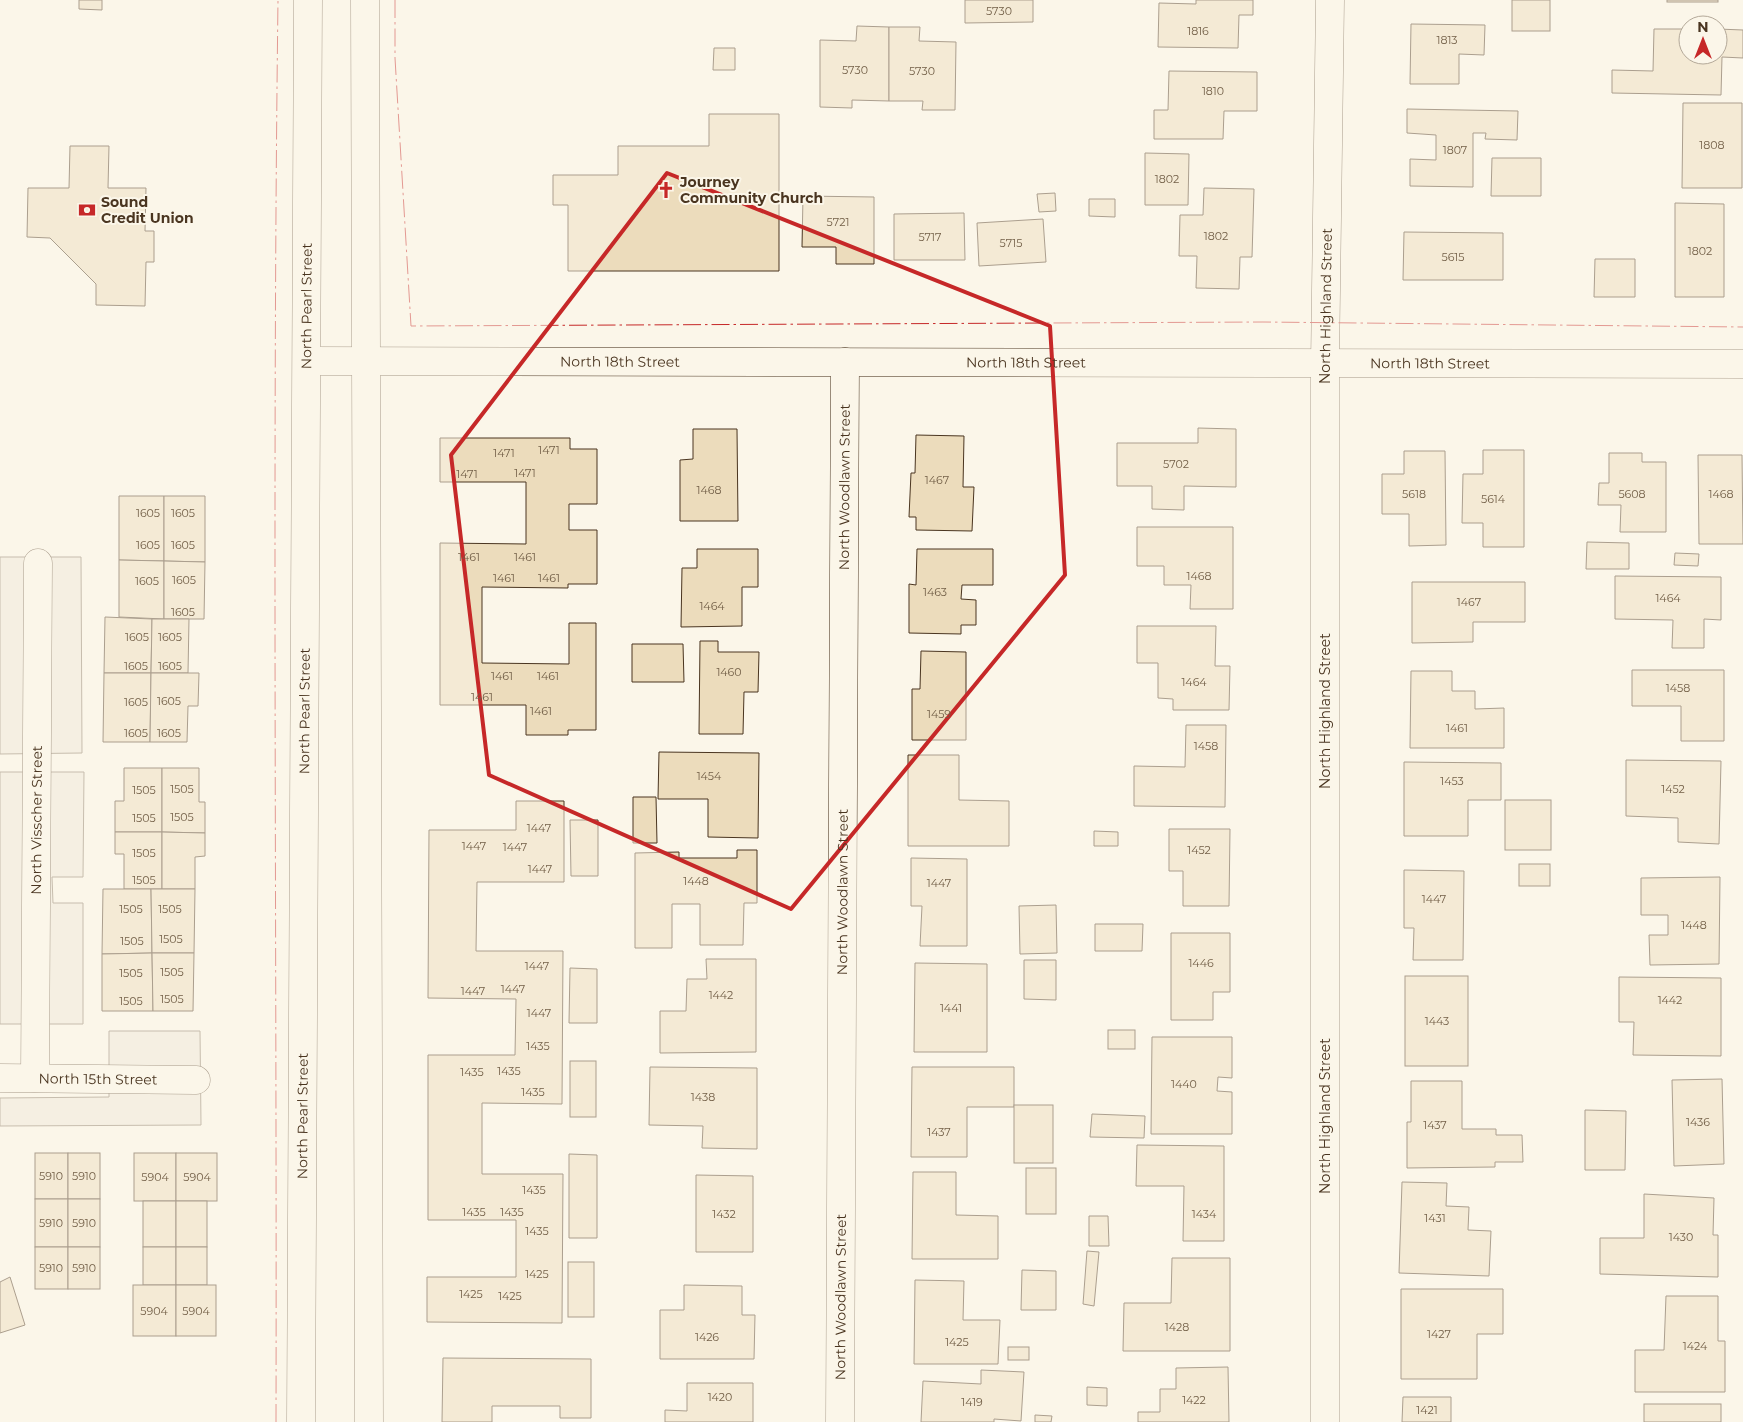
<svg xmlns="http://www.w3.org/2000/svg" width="1743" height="1422" viewBox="0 0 1743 1422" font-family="Montserrat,sans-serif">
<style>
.parking{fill:#ede7d9;stroke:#887966}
.building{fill:#ecdcbc;stroke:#4a3520}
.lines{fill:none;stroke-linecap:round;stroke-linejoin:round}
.minor-casing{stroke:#4a3520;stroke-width:29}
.major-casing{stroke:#4a3520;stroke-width:29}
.minor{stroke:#fbf6e9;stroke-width:28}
.major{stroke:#fbf6e9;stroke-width:28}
.power{stroke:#c62828;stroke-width:1;stroke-dasharray:18 4 2.5 4;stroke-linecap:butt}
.marked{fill:none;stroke:#c62828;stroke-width:4;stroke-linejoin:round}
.labels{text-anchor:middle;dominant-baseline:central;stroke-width:4;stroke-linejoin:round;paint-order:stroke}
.number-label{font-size:11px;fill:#725f47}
.poi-label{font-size:14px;font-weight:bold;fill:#4a3520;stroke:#fbf6e9;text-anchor:start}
.street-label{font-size:14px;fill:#4a3520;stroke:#fbf6e9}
</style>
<rect width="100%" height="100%" fill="#fbf6e9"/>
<g class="parking">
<path d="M0,557H81L82,753L0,754Z"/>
<path d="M0,772H84L83,877H52L53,903H83V1024H0Z"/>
<path d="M109,1031H200L201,1125L0,1126V1098L109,1097Z"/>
</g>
<g class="building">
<path d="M79,0H102V10L79,9Z"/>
<path d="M965,0H1033V22L965,23Z"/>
<path d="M1196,0H1253V15H1239L1238,48L1158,47L1159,3L1196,4Z"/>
<rect x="1512" y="0" width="38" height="31"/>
<rect x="1667" y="0" width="51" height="2"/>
<path d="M1411,24L1485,25L1484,55L1459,54V84H1410Z"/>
<path d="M857,26L889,27V101L852,100V108L820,107V40L856,41Z"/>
<path d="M889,27H920L919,41L956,42L955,110H922L923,101H889Z"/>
<path d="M1654,29H1688V55H1718V29L1743,30V58L1722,57L1721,95L1612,93V70L1653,71Z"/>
<path d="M714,48H735V70H713Z"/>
<path d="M1169,71L1257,72V111H1224L1223,139H1154V110H1168Z"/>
<path d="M1683,103H1742V188H1682Z"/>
<path d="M1407,109L1518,111L1517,140L1485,139L1486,133H1473V187L1410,186V159L1436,160V135L1407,133Z"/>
<path d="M709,114H779V271H568V205H553V175H618V146H709Z"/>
<path d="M70,146H109L108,188H146L145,231H154V262H146L145,306L96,305V284L50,238L27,237L28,188H69Z"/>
<path d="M1145,153L1189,154L1188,205H1145Z"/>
<path d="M1492,158H1541V196H1491Z"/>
<path d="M1204,188L1254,189L1252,257H1240L1239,289L1196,288L1197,256H1179L1180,215H1203Z"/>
<path d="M1055,193L1056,211L1039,212L1037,194Z"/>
<path d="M803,196L874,197V264H836V247H802Z"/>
<path d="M1089,199H1115V217L1089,216Z"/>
<path d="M1675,203L1724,204V297H1675Z"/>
<path d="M964,213L965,260H894V214Z"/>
<path d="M1043,219L1046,262L979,266L977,223Z"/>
<path d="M1404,232L1503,233V280H1403Z"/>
<path d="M1595,259H1635V297H1594Z"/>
<path d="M1198,428L1236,429V487L1184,486V510L1152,509V486H1117V443H1198Z"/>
<path d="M693,429H737L738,521H680V460L693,459Z"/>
<path d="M916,435L964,436L963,487H974L972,531L916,530V517H909L911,473H915Z"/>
<path d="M440,438H570V449H597V504H569V530H597V584H568V588L482,587V663L569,664V623H596V730H568V735H526V705H440V543L526,544V482H440Z"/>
<path d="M1483,450H1524V547H1483V523H1462L1463,474H1483Z"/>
<path d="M1404,451H1445L1446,545L1409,546V514H1382V474H1404Z"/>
<path d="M1609,453H1642V462H1666V532H1620L1621,505H1598L1599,483H1609Z"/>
<path d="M1698,455H1742L1743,544H1699Z"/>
<path d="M119,496H164V561L119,560Z"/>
<path d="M164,496H205V562L164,561Z"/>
<path d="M1137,527H1233V609H1190L1191,585H1164V566H1137Z"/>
<path d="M1587,542L1629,543V569H1586Z"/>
<path d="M697,549H758V587H742V626L681,627L682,568H697Z"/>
<path d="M917,549H993V585H962L961,599L976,600V625H961V634L909,633V584L916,585Z"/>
<path d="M1675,553L1699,554L1698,566L1674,565Z"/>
<path d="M119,560L164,561V619L119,617Z"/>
<path d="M164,561L205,562L204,619H164Z"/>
<path d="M1615,576L1721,577V620L1704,619V648H1672L1673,620L1615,619Z"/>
<path d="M1412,582H1525V622H1473V642L1412,643Z"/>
<path d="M105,617L152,619L151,673H104Z"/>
<path d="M152,619H189L188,673H151Z"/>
<path d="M1137,626H1216L1215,666H1230L1229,710H1173V699L1158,698V663H1137Z"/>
<path d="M700,641H718V652H759L758,692H744L743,734H699Z"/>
<path d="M632,644H683L684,682H632Z"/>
<path d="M921,651L966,652V740H912V689H920Z"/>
<path d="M1632,670H1724V741H1681V706H1632Z"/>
<path d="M1411,671H1452V691H1475V709L1504,708V748H1410Z"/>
<path d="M104,673H151L150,742H103Z"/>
<path d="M151,673H199L198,706H188L187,742H150Z"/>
<path d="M1186,725H1226L1225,807L1134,806V766L1185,767Z"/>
<path d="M659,752L759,753L758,838L708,837V799H658Z"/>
<path d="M908,755H959V800L1009,801V846H908Z"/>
<path d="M1626,760L1721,761L1719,844L1678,842V818L1626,816Z"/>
<path d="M1404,762L1501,763V800H1468V836H1404Z"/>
<path d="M124,768H162V832H115V801H124Z"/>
<path d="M162,768H199V802H205V833L162,832Z"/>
<path d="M633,797H656L657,843H633Z"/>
<rect x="1505" y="800" width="46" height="50"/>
<path d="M516,801H564V882H477L476,951H563L562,1104L482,1103V1174H563L562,1323L427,1322V1277H516V1220H428V1055H515L516,999L428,998L429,830H516Z"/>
<path d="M570,820H598V876H571Z"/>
<path d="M1169,829H1230L1229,906H1183V871H1169Z"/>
<path d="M1094,831L1118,832V846H1094Z"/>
<path d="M115,832H162V889H124V854H115Z"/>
<path d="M162,832L205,833V856L195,857V889H162Z"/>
<path d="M737,850H757V903H744L743,945H700V904H672V948H635V853L679,852V858H737Z"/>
<path d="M911,858L967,859V946H920L922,906H911Z"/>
<rect x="1519" y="864" width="31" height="22"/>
<path d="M1404,870L1464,871L1463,960H1413L1414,928H1404Z"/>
<path d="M1720,877L1719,964L1650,965L1649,935H1668V915H1641V878Z"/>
<path d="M103,889H151L152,953L102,954Z"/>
<path d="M151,889H195L194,953H152Z"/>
<path d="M1056,905L1057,953L1020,954L1019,906Z"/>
<path d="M1095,924H1143L1142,951H1095Z"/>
<path d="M1171,933H1230V992H1213V1020H1171Z"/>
<path d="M152,953L153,1011H102V954Z"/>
<path d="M152,953H194L193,1011H153Z"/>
<path d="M706,959H756V1052L660,1053V1011H686L687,979H707Z"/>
<path d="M1024,960H1056V1000L1024,999Z"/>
<path d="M915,963L987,964V1052H914Z"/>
<path d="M570,968L597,969V1023H569Z"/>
<rect x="1405" y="976" width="63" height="90"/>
<path d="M1619,977L1721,978V1056L1633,1055L1634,1022H1619Z"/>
<rect x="1108" y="1030" width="27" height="19"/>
<path d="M1152,1037H1232V1078L1218,1077L1217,1091L1232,1092V1134H1151Z"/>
<rect x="570" y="1061" width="26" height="56"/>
<path d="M650,1067L757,1068V1149L702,1148L703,1126L649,1125Z"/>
<path d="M912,1067H1014V1107H967V1157H911Z"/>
<path d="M1722,1079L1724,1164L1674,1166L1672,1080Z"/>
<path d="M1411,1081H1462V1129H1496V1135H1522L1523,1162H1495V1167L1407,1168V1122H1411Z"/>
<rect x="1014" y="1105" width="39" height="58"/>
<path d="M1585,1110L1626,1111L1625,1170H1585Z"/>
<path d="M1092,1114L1145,1116L1144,1138L1090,1137Z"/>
<path d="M1137,1145L1224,1146V1241H1183L1184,1186H1136Z"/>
<rect x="35" y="1153" width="33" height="46"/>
<rect x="68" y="1153" width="32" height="46"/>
<rect x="134" y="1153" width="42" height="48"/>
<rect x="176" y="1153" width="41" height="48"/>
<path d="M569,1154L597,1155V1238H569Z"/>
<rect x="1026" y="1168" width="30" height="46"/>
<path d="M913,1172H956V1215L998,1216V1259H912Z"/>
<path d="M696,1175L753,1176V1252H696Z"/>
<path d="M1402,1182L1447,1183L1446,1206L1469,1207L1468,1230L1491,1231L1489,1276L1399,1273Z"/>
<path d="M1644,1194L1714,1198L1713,1235H1718V1277L1600,1274V1238H1644Z"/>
<rect x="35" y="1199" width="33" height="48"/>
<rect x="68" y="1199" width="32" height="48"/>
<rect x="143" y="1201" width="33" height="46"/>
<rect x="176" y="1201" width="31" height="46"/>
<path d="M1089,1216H1108L1109,1246H1089Z"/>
<rect x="35" y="1247" width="33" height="42"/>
<rect x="68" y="1247" width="32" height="42"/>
<rect x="143" y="1247" width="33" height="38"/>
<rect x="176" y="1247" width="31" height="38"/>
<path d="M1087,1251L1099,1252L1094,1306L1083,1304Z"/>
<path d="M1172,1258H1230V1351H1123L1124,1303H1171Z"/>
<rect x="568" y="1262" width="26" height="55"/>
<path d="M1022,1270L1056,1271V1310H1021Z"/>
<path d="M10,1277L25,1325L0,1333V1282Z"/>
<path d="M915,1280L964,1281L963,1320H1000L998,1364H914Z"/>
<rect x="133" y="1285" width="43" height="51"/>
<rect x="176" y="1285" width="40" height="51"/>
<path d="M684,1285L742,1286V1315H755L754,1359H660V1310H684Z"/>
<path d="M1401,1289H1503V1334H1477V1379H1401Z"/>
<path d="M1666,1296H1718V1341H1725V1392H1635V1350H1664Z"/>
<rect x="1008" y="1347" width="21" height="13"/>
<path d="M443,1358L591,1359V1418H560V1406H492V1422H442Z"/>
<path d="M1228,1367L1229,1422H1138V1412H1160V1389H1176V1368Z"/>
<path d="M981,1370L1024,1372L1021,1421L994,1419V1422H921L923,1381L981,1384Z"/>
<path d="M687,1383H753V1422H665V1410L687,1411Z"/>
<path d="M1087,1387L1107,1388V1406L1087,1405Z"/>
<path d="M1403,1397H1451V1422H1402Z"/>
<rect x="1644" y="1404" width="77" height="18"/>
<path d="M1035,1415L1052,1416L1051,1422H1035Z"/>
</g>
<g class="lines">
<g class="minor-casing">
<g id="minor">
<path id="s1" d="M308,361L1743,364"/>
<path id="s2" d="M0,1078L196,1080"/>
<path id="s3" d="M35,1078L38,563"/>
<path id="s4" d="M840,1422L845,362"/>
<path id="s5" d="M1325,1422V363L1330,0"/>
</g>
</g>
<g class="major-casing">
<g id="major">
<path d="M365,0L369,1422"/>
<path id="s6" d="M301,1422L308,0"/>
</g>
</g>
<use href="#minor" class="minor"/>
<use href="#major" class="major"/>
<g class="power">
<path d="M395,0V58L411,326L1263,322L1743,327"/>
<path d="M276,1422C277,948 272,474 278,0"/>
</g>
</g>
<path d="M0 0H1743V1422H0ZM667,173L1050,326L1065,575L791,909L489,775L451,455Z" fill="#fbf6e9" fill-opacity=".55" fill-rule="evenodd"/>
<path class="marked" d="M667,173L1050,326L1065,575L791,909L489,775L451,455Z"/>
<defs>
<g id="church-bare" transform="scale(1.35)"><path d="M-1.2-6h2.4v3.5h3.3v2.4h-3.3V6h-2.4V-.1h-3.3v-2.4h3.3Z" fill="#c62828" stroke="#fbf6e9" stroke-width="2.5" paint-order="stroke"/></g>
<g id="bank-bare" transform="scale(1.35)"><path d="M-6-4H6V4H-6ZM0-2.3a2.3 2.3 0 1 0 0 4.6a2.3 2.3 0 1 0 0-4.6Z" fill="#c62828" stroke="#fbf6e9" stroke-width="2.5" paint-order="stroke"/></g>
</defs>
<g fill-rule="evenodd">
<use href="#church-bare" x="666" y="190"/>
<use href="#bank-bare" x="87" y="210"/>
</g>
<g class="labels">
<g class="number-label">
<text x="999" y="11">5730</text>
<text x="1198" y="31">1816</text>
<text x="1447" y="40">1813</text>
<text x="855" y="70">5730</text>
<text x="922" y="71">5730</text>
<text x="1213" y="91">1810</text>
<text x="1712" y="145">1808</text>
<text x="1455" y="150">1807</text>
<text x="1167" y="179">1802</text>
<text x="838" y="222">5721</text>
<text x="1216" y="236">1802</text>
<text x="930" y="237">5717</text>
<text x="1011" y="243">5715</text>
<text x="1700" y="251">1802</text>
<text x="1453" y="257">5615</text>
<text x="549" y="450">1471</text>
<text x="504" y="453">1471</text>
<text x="1176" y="464">5702</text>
<text x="525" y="473">1471</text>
<text x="467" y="474">1471</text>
<text x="937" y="480">1467</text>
<text x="709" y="490">1468</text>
<text x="1414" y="494">5618</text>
<text x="1632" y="494">5608</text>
<text x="1721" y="494">1468</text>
<text x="1493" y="499">5614</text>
<text x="148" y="513">1605</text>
<text x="183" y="513">1605</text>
<text x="148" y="545">1605</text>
<text x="183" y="545">1605</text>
<text x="469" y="557">1461</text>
<text x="525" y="557">1461</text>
<text x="1199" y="576">1468</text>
<text x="504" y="578">1461</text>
<text x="549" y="578">1461</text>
<text x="184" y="580">1605</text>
<text x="147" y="581">1605</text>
<text x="935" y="592">1463</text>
<text x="1668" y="598">1464</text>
<text x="1469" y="602">1467</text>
<text x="712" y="606">1464</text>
<text x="183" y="612">1605</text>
<text x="137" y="637">1605</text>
<text x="170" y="637">1605</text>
<text x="136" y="666">1605</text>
<text x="170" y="666">1605</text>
<text x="729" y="672">1460</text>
<text x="502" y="676">1461</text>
<text x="548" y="676">1461</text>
<text x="1194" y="682">1464</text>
<text x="1678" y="688">1458</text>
<text x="482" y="697">1461</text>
<text x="169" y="701">1605</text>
<text x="136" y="702">1605</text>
<text x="541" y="711">1461</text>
<text x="939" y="714">1459</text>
<text x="1457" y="728">1461</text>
<text x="136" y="733">1605</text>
<text x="169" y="733">1605</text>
<text x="1206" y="746">1458</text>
<text x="709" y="776">1454</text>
<text x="1452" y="781">1453</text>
<text x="182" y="789">1505</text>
<text x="1673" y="789">1452</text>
<text x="144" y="790">1505</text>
<text x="182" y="817">1505</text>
<text x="144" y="818">1505</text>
<text x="539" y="828">1447</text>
<text x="474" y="846">1447</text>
<text x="515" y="847">1447</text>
<text x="1199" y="850">1452</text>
<text x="144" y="853">1505</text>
<text x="540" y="869">1447</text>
<text x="144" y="880">1505</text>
<text x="696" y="881">1448</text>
<text x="939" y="883">1447</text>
<text x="1434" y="899">1447</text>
<text x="131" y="909">1505</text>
<text x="170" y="909">1505</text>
<text x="1694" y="925">1448</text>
<text x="171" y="939">1505</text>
<text x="132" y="941">1505</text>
<text x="1201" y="963">1446</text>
<text x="537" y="966">1447</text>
<text x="172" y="972">1505</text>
<text x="131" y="973">1505</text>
<text x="513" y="989">1447</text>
<text x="473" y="991">1447</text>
<text x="721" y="995">1442</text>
<text x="172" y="999">1505</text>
<text x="1670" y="1000">1442</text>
<text x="131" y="1001">1505</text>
<text x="951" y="1008">1441</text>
<text x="539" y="1013">1447</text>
<text x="1437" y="1021">1443</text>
<text x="538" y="1046">1435</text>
<text x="509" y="1071">1435</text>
<text x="472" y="1072">1435</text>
<text x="1184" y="1084">1440</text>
<text x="533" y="1092">1435</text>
<text x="703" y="1097">1438</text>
<text x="1698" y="1122">1436</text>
<text x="1435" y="1125">1437</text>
<text x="939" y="1132">1437</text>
<text x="51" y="1176">5910</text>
<text x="84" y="1176">5910</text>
<text x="155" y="1177">5904</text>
<text x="197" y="1177">5904</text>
<text x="534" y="1190">1435</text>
<text x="474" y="1212">1435</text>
<text x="512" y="1212">1435</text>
<text x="724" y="1214">1432</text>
<text x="1204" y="1214">1434</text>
<text x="1435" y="1218">1431</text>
<text x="51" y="1223">5910</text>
<text x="84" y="1223">5910</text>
<text x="537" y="1231">1435</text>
<text x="1681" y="1237">1430</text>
<text x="51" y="1268">5910</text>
<text x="84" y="1268">5910</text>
<text x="537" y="1274">1425</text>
<text x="471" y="1294">1425</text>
<text x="510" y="1296">1425</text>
<text x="154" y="1311">5904</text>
<text x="196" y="1311">5904</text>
<text x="1177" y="1327">1428</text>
<text x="1439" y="1334">1427</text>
<text x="707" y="1337">1426</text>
<text x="957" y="1342">1425</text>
<text x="1695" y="1346">1424</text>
<text x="720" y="1397">1420</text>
<text x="1194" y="1400">1422</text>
<text x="972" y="1402">1419</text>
<text x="1427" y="1410">1421</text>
</g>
<g class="poi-label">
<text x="680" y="182">Journey<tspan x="680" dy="16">Community Church</tspan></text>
<text x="101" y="202">Sound<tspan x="101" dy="16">Credit Union</tspan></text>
</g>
<g class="street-label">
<text stroke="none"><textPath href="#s6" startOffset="1116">North Pearl Street</textPath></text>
<text stroke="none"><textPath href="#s5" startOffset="1116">North Highland Street</textPath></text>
<text stroke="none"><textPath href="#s1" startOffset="312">North 18th Street</textPath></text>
<text stroke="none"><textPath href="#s1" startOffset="718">North 18th Street</textPath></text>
<text stroke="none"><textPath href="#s1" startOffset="1122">North 18th Street</textPath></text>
<text stroke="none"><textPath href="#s4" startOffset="935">North Woodlawn Street</textPath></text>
<text stroke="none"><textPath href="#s6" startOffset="711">North Pearl Street</textPath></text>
<text transform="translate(1325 711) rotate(-90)">North Highland Street</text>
<text stroke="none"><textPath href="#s3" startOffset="258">North Visscher Street</textPath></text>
<text stroke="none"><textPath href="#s4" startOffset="530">North Woodlawn Street</textPath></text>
<text stroke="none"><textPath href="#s2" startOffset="98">North 15th Street</textPath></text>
<text stroke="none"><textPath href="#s6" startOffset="306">North Pearl Street</textPath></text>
<text transform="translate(1325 1116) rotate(-90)">North Highland Street</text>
<text stroke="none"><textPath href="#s4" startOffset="125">North Woodlawn Street</textPath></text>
</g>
</g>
<g transform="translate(1703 40)"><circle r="24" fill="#fbf6e9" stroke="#b4a999"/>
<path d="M0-4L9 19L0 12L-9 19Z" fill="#c62828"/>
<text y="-8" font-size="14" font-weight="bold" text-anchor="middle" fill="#4a3520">N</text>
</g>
</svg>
